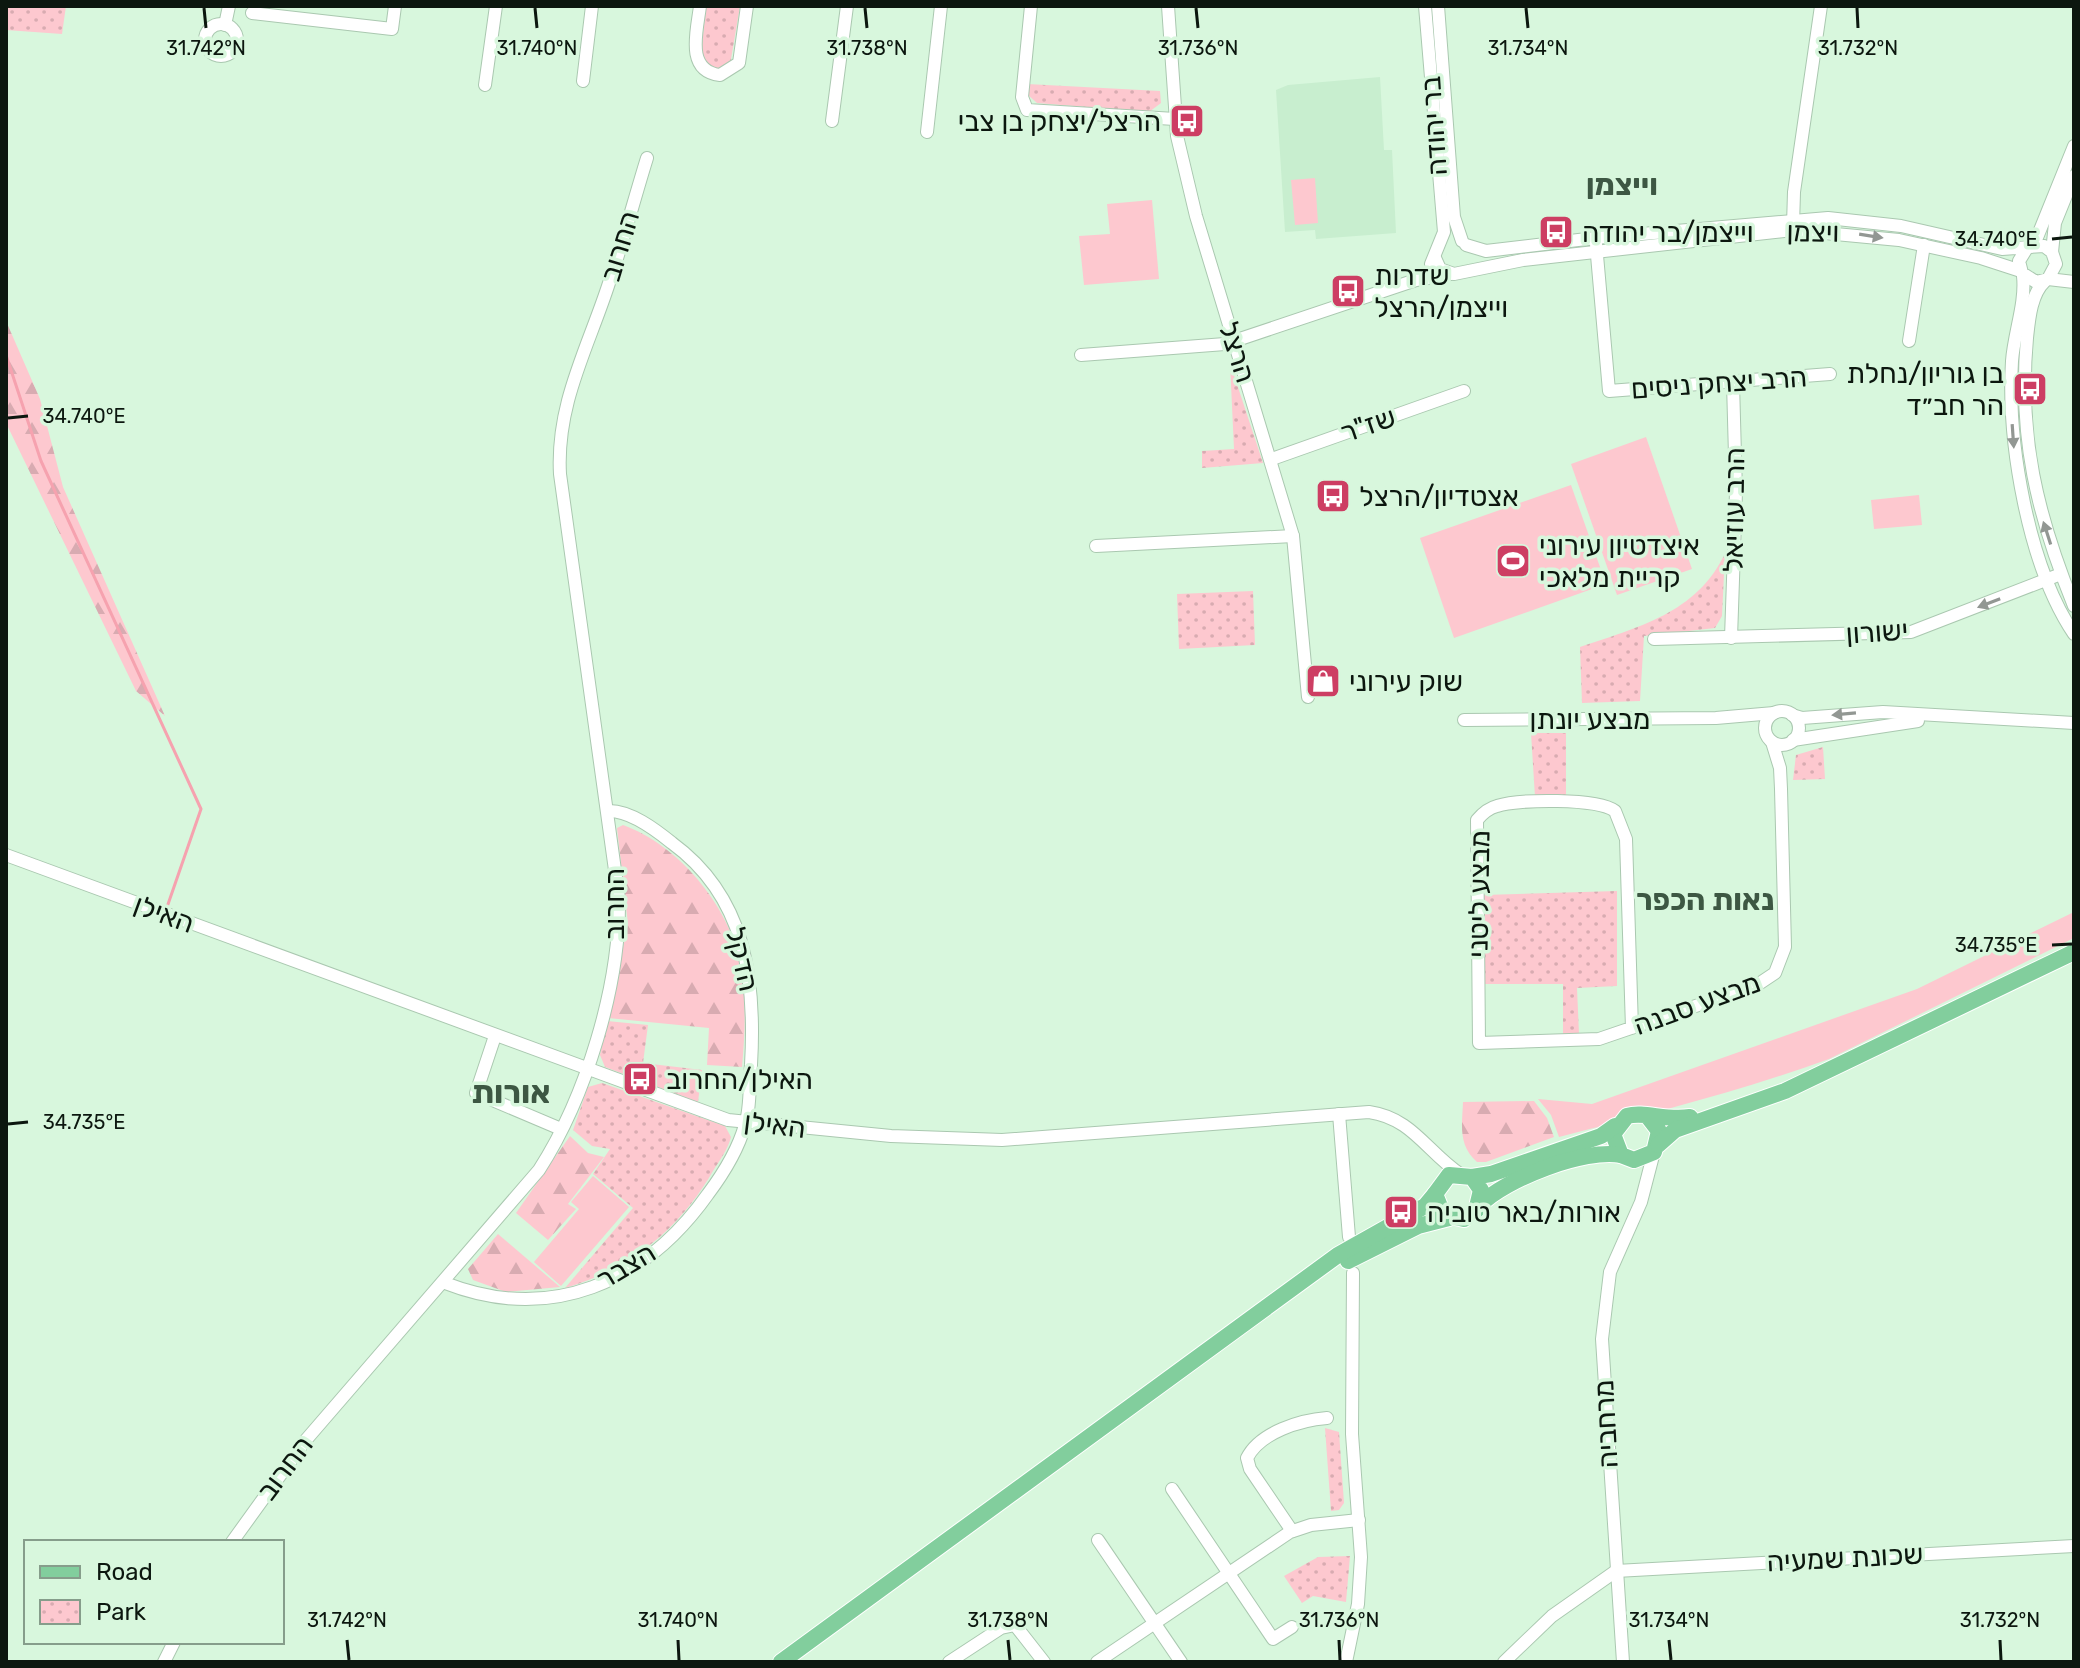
<svg xmlns="http://www.w3.org/2000/svg" width="2080" height="1668" viewBox="0 0 2080 1668" font-family="Rubik,'Noto Sans Hebrew',sans-serif">
<style>
.built{fill:#c8eecf}
.grass{fill:#fdc8cf}
.forest{fill:url(#forest-firs)}
.park{fill:url(#park-dots)}
.lines{fill:none;stroke-linecap:round;stroke-linejoin:round}
.stream{stroke:#f6a2af;stroke-width:3}
.minor-casing{stroke:#aac8b0;stroke-width:14}
.major-casing{stroke:#fff;stroke-width:18}
.minor{stroke:#fff;stroke-width:12}
.major{stroke:#82ce9d;stroke-width:16}
.oneway{fill:#929793}
.ticks{fill:none;stroke:#0c170f;stroke-width:3}
.labels{text-anchor:middle;dominant-baseline:central;stroke-width:7;stroke-linejoin:round;paint-order:stroke}
.poi-label{font-size:28px;fill:#0c170f;stroke:#d8f7dd;text-anchor:start}
.street-label{font-size:28px;fill:#0c170f;stroke:#d8f7dd}
.neighbourhood-label{font-size:30px;font-weight:bold;fill:#3d5743;stroke:#d8f7dd}
.quarter-label{font-size:32px;font-weight:bold;fill:#3d5743;stroke:#d8f7dd}
.ticks-label{font-size:20px;text-anchor:middle;fill:#0c170f;stroke:#d8f7dd;stroke-width:7;stroke-linejoin:round;paint-order:stroke}
</style>
<defs>
<pattern id="forest-firs" width="22" height="20" patternUnits="userSpaceOnUse" patternTransform="scale(2)"><rect width="22" height="20" fill="#fdc8cf"/><path d="M5 1l3.5 6h-7zM16 11l3.5 6h-7z" fill="#d8abb1"/></pattern>
<pattern id="park-dots" width="8" height="8" patternUnits="userSpaceOnUse" patternTransform="scale(2)"><rect width="8" height="8" fill="#fdc8cf"/><path d="M2 2h.1M6 6h.1" fill="none" stroke="#d8abb1" stroke-width="1.8" stroke-linecap="round"/></pattern>
</defs>
<rect width="100%" height="100%" fill="#d8f7dd"/>
<path class="built" d="M1380,77L1384,150H1392L1396,233L1316,239L1315,230L1285,232L1276,90L1288,85Z"/>
<g class="grass">
<path d="M1315,178L1318,223L1295,225L1291,180Z"/>
<path d="M1152,200L1159,279L1084,285L1079,236L1110,234L1107,204Z"/>
<path d="M1646,437L1692,569L1617,595L1571,464Z"/>
<path d="M1571,485L1606,584L1454,638L1420,538Z"/>
<path d="M1919,495L1922,525L1874,529L1871,500Z"/>
<path d="M2074,912V938L1829,1059C1741,1091 1650,1114 1559,1137L1551,1115L1538,1099L1592,1104L1917,989Z"/>
<path d="M593,1176L629,1207L561,1286L534,1262L579,1209L571,1202Z"/>
</g>
<g class="forest">
<path d="M6,321L40,399L63,487L165,716L136,691L6,423Z"/>
<path d="M623,825C678,845 728,904 740,962C747,997 745,1033 742,1067L707,1065L709,1028L608,1018L628,924L617,828Z"/>
<path d="M1534,1101L1547,1118L1554,1137L1486,1162H1477C1458,1145 1462,1126 1463,1102Z"/>
<path d="M570,1136L588,1153L604,1157L568,1204L576,1209L548,1240L516,1213Z"/>
<path d="M498,1234L560,1287L506,1292L473,1280L468,1269Z"/>
</g>
<g class="park">
<path d="M6,6H66L62,34L6,30Z"/>
<path d="M706,6H740L730,65L719,69L708,68L701,56Z"/>
<path d="M1027,84L1160,91L1161,103L1149,112L1037,103L1028,95Z"/>
<path d="M1230,363L1263,463L1202,468V451L1234,449Z"/>
<path d="M1725,553L1722,616L1715,628L1644,636L1640,701L1582,703L1580,647C1636,628 1698,613 1725,553Z"/>
<path d="M1253,591L1255,645L1179,649L1177,594Z"/>
<path d="M1531,733H1566V797H1535Z"/>
<path d="M1823,747L1825,779L1793,780L1796,755Z"/>
<path d="M1617,891V986L1577,988L1579,1034H1563V984H1485L1483,895Z"/>
<path d="M607,1021L648,1025L643,1063L702,1070L698,1102L605,1067L600,1055Z"/>
<path d="M602,1083L725,1126L731,1137C728,1149 720,1160 713,1171C679,1230 630,1269 565,1288L633,1208L593,1174L610,1149L592,1146L573,1130L588,1087Z"/>
<path d="M1325,1428L1339,1432L1344,1503L1339,1510L1331,1511Z"/>
<path d="M1350,1556L1346,1602L1313,1596L1302,1603L1284,1576L1318,1557Z"/>
</g>
<g class="lines">
<path class="stream" d="M6,355L41,461L201,809L166,910"/>
<g class="minor-casing">
<g id="minor">
<path d="M700,6C697,31 685,71 720,75L739,63L747,6"/>
<path d="M1031,6L1022,97L1027,110L1175,119"/>
<path d="M1168,6L1177,136L1196,216L1293,536L1308,697"/>
<path d="M1425,6L1444,232L1431,264"/>
<path d="M1438,6L1454,217L1462,241"/>
<path d="M252,13L392,29L395,6"/>
<circle cx="221" cy="40" r="16"/>
<path d="M225,25L229,6"/>
<path d="M583,81L592,6"/>
<path d="M485,85L496,6"/>
<path d="M832,121L847,6"/>
<path d="M927,132L941,6"/>
<path d="M1793,225L1794,192L1821,6"/>
<path d="M1596,244L1609,391L1830,374"/>
<path d="M1466,245L1486,251L1595,238L1828,218L1901,226L2002,249L2044,246L2052,252L2056,264L2048,279L2036,282L2022,273L2019,261L2027,248"/>
<path d="M2034,245L2074,146"/>
<path d="M2052,252L2055,223L2074,176"/>
<path d="M1435,258L1440,269L1454,274L1523,260L1793,230L1899,240L1981,258L2021,271"/>
<path d="M2023,276C2026,303 2014,333 2012,361C2007,442 2028,566 2074,634"/>
<path d="M2048,279L2074,282"/>
<path d="M2045,281C2031,294 2029,319 2027,338C2018,436 2037,515 2074,606"/>
<path d="M1909,341L1924,245"/>
<path d="M1081,355L1225,344L1416,280L1450,274"/>
<path d="M1272,459L1464,391"/>
<path d="M1096,546L1293,536"/>
<path d="M1731,638L1736,492L1733,383"/>
<path d="M1654,639L1911,632L2061,574"/>
<circle cx="1782" cy="728" r="17"/>
<path d="M1792,715L1802,718L1883,712L2074,723"/>
<path d="M1464,720L1716,718L1774,713"/>
<path d="M1793,740L1918,721"/>
<path d="M6,855L728,1120L891,1136L1002,1140L1369,1112C1412,1118 1427,1152 1460,1174"/>
<path d="M1632,1028L1626,839L1615,811C1597,798 1519,799 1497,806C1489,808 1482,814 1477,820L1479,1043L1599,1039L1757,985L1775,973L1785,947L1781,789L1780,768L1772,742"/>
<path d="M495,1036L476,1093L561,1129"/>
<path d="M1339,1114L1349,1237"/>
<path d="M445,1283C550,1324 645,1283 708,1194C723,1174 738,1150 745,1125C751,1107 749,1084 751,1065C756,980 746,897 672,843C656,830 630,810 608,811"/>
<path d="M1172,1489L1273,1639L1292,1627"/>
<path d="M1292,1531L1250,1469L1247,1458C1260,1432 1301,1420 1327,1418"/>
<path d="M1098,1540L1181,1662"/>
<path d="M232,1542L305,1441L539,1170C586,1097 620,986 619,899L560,474C556,404 588,348 609,283C623,242 634,200 647,158"/>
<path d="M164,1662L174,1642"/>
<path d="M949,1662L1001,1628L1015,1625L1044,1662"/>
<path d="M1097,1662L1290,1532L1311,1525L1359,1520"/>
<path d="M1346,1662L1358,1604L1361,1557L1352,1434L1353,1273"/>
<path d="M1504,1662L1552,1616L1616,1571L2074,1546"/>
<path d="M1623,1662L1602,1339L1610,1272L1641,1202L1654,1152"/>
</g>
</g>
<g class="major-casing">
<g id="major">
<path d="M1649,1118L1659,1131L1654,1152L1634,1160L1621,1155L1613,1134L1627,1116C1644,1111 1666,1121 1690,1117"/>
<path d="M1658,1145L1675,1130L1785,1091L2074,952"/>
<path d="M1472,1177L1481,1190L1476,1211L1464,1219L1443,1214L1435,1194L1449,1175L1472,1177L1491,1174L1601,1136L1615,1126"/>
<path d="M1480,1205C1505,1179 1585,1148 1621,1155"/>
<path d="M1348,1261L1418,1226L1449,1218"/>
<path d="M781,1662L1338,1255L1425,1206L1435,1194"/>
</g>
</g>
<use href="#minor" class="minor"/>
<use href="#major" class="major"/>
</g>
<defs><path id="oneway-solid" d="M-6-.8H1V-3.2L6.5 0L1 3.2V.8H-6Z" transform="scale(2)"/></defs>
<g class="oneway">
<use href="#oneway-solid" transform="translate(1871 236) rotate(9)"/>
<use href="#oneway-solid" transform="translate(2013 436) rotate(86)"/>
<use href="#oneway-solid" transform="translate(2047 533) rotate(-108)"/>
<use href="#oneway-solid" transform="translate(1989 603) rotate(159)"/>
<use href="#oneway-solid" transform="translate(1844 714) rotate(175)"/>
</g>
<path class="ticks" d="M204,8L206,28M535,8L537,28M865,8L867,28M1196,8L1198,28M1526,8L1528,28M1857,8L1858,28M2052,239L2072,237M8,418L28,416M2052,945L2072,944M8,1124L28,1122M347,1640L349,1660M678,1640L679,1660M1008,1640L1010,1660M1339,1640L1340,1660M1669,1640L1671,1660M2000,1640L2001,1660"/>
<defs>
<g id="bus-square" transform="scale(1.8)"><rect x="-9" y="-9" width="18" height="18" rx="4" fill="#cd3e63" stroke="#d8f7dd"/><path d="M-5-6H5V4H4V6H2V4H-2V6H-4V4H-5ZM-3.5-4V0h7V-4ZM-3.5 1.2v1.5H-2V1.2ZM2 1.2v1.5H3.5V1.2Z" fill="#fff"/></g>
<g id="stadium-square" transform="scale(1.8)"><rect x="-9" y="-9" width="18" height="18" rx="4" fill="#cd3e63" stroke="#d8f7dd"/><path d="M0-5a6.5 5 0 1 0 0 10a6.5 5 0 1 0 0-10ZM-3.5-1.8h7v3.6h-7Z" fill="#fff"/></g>
<g id="shop-square" transform="scale(1.8)"><rect x="-9" y="-9" width="18" height="18" rx="4" fill="#cd3e63" stroke="#d8f7dd"/><path d="M-5-2.5h2.3a2.7 3.5 0 0 1 5.4 0H5L5.5 6h-11ZM-1.5-2.5h3a1.5 2.3 0 0 0-3 0Z" fill="#fff"/></g>
</defs>
<g fill-rule="evenodd">
<use href="#bus-square" x="1187" y="121"/>
<use href="#bus-square" x="1556" y="232"/>
<use href="#bus-square" x="1348" y="291"/>
<use href="#bus-square" x="2030" y="389"/>
<use href="#bus-square" x="1333" y="496"/>
<use href="#stadium-square" x="1513" y="561"/>
<use href="#shop-square" x="1323" y="681"/>
<use href="#bus-square" x="640" y="1079"/>
<use href="#bus-square" x="1401" y="1212"/>
</g>
<g class="labels">
<g class="poi-label">
<text x="1161" y="121" text-anchor="end">הרצל/יצחק בן צבי</text>
<text x="1582" y="232">וייצמן/בר יהודה</text>
<text x="1374" y="275">שדרות<tspan x="1374" dy="32">וייצמן/הרצל</tspan></text>
<text x="2004" y="373" text-anchor="end">בן גוריון/נחלת<tspan x="2004" dy="32">הר חב״ד</tspan></text>
<text x="1359" y="496">אצטדיון/הרצל</text>
<text x="1539" y="545">איצדטיון עירוני<tspan x="1539" dy="32">קריית מלאכי</tspan></text>
<text x="1349" y="681">שוק עירוני</text>
<text x="666" y="1079">האילן/החרוב</text>
<text x="1427" y="1212">אורות/באר טוביה</text>
</g>
<g class="street-label">
<text transform="translate(1434 126) rotate(-94)">בר יהודה</text>
<text transform="translate(1813 232) rotate(1)">ויצמן</text>
<text transform="translate(620 246) rotate(-73)">החרוב</text>
<text transform="translate(1237 352) rotate(72)">הרצל</text>
<text transform="translate(1719 383) rotate(-4)">הרב יצחק ניסים</text>
<text transform="translate(1368 425) rotate(-19)">שז"ר</text>
<text transform="translate(1734 510) rotate(-89)">הרב עוזיאל</text>
<text transform="translate(1877 632) rotate(-4)">ישורון</text>
<text x="1590" y="719">מבצע יונתן</text>
<text transform="translate(1479 894) rotate(-89)">מבצע ליטני</text>
<text transform="translate(614 904) rotate(-90)">החרוב</text>
<text transform="translate(164 914) rotate(20)">האילן</text>
<text transform="translate(742 959) rotate(77)">הדקל</text>
<text transform="translate(1697 1004) rotate(-20)">מבצע סבנה</text>
<text transform="translate(775 1125) rotate(7)">האילן</text>
<text transform="translate(626 1266) rotate(-31)">הצבר</text>
<text transform="translate(1606 1424) rotate(-93)">מרחביה</text>
<text transform="translate(285 1468) rotate(-53)">החרוב</text>
<text transform="translate(1845 1558) rotate(-3)">שכונת שמעיה</text>
</g>
<g class="neighbourhood-label">
<text x="1622" y="185">וייצמן</text>
<text x="1705" y="900">נאות הכפר</text>
</g>
<g class="quarter-label">
<text x="511" y="1092">אורות</text>
</g>
</g>
<g class="ticks-label">
<text x="206" y="55">31.742°N</text>
<text x="537" y="55">31.740°N</text>
<text x="867" y="55">31.738°N</text>
<text x="1198" y="55">31.736°N</text>
<text x="1528" y="55">31.734°N</text>
<text x="1858" y="55">31.732°N</text>
<text x="1996" y="246">34.740°E</text>
<text x="84" y="423">34.740°E</text>
<text x="1996" y="952">34.735°E</text>
<text x="84" y="1129">34.735°E</text>
<text x="347" y="1627">31.742°N</text>
<text x="678" y="1627">31.740°N</text>
<text x="1008" y="1627">31.738°N</text>
<text x="1339" y="1627">31.736°N</text>
<text x="1669" y="1627">31.734°N</text>
<text x="2000" y="1627">31.732°N</text>
</g>
<rect width="2080" height="1668" fill="none" stroke="#0c170f" stroke-width="16"/>
<rect x="24" y="1540" width="260" height="104" fill="#d8f7dd" stroke="#869d8b" stroke-width="2"/>
<rect x="40" y="1566" width="40" height="12" fill="#82ce9d" stroke="#869d8b" stroke-width="2"/>
<text x="96" y="1580" font-size="24" fill="#0c170f">Road</text>
<rect x="40" y="1600" width="40" height="24" fill="url(#park-dots)" stroke="#869d8b" stroke-width="2"/>
<text x="96" y="1620" font-size="24" fill="#0c170f">Park</text>
</svg>
